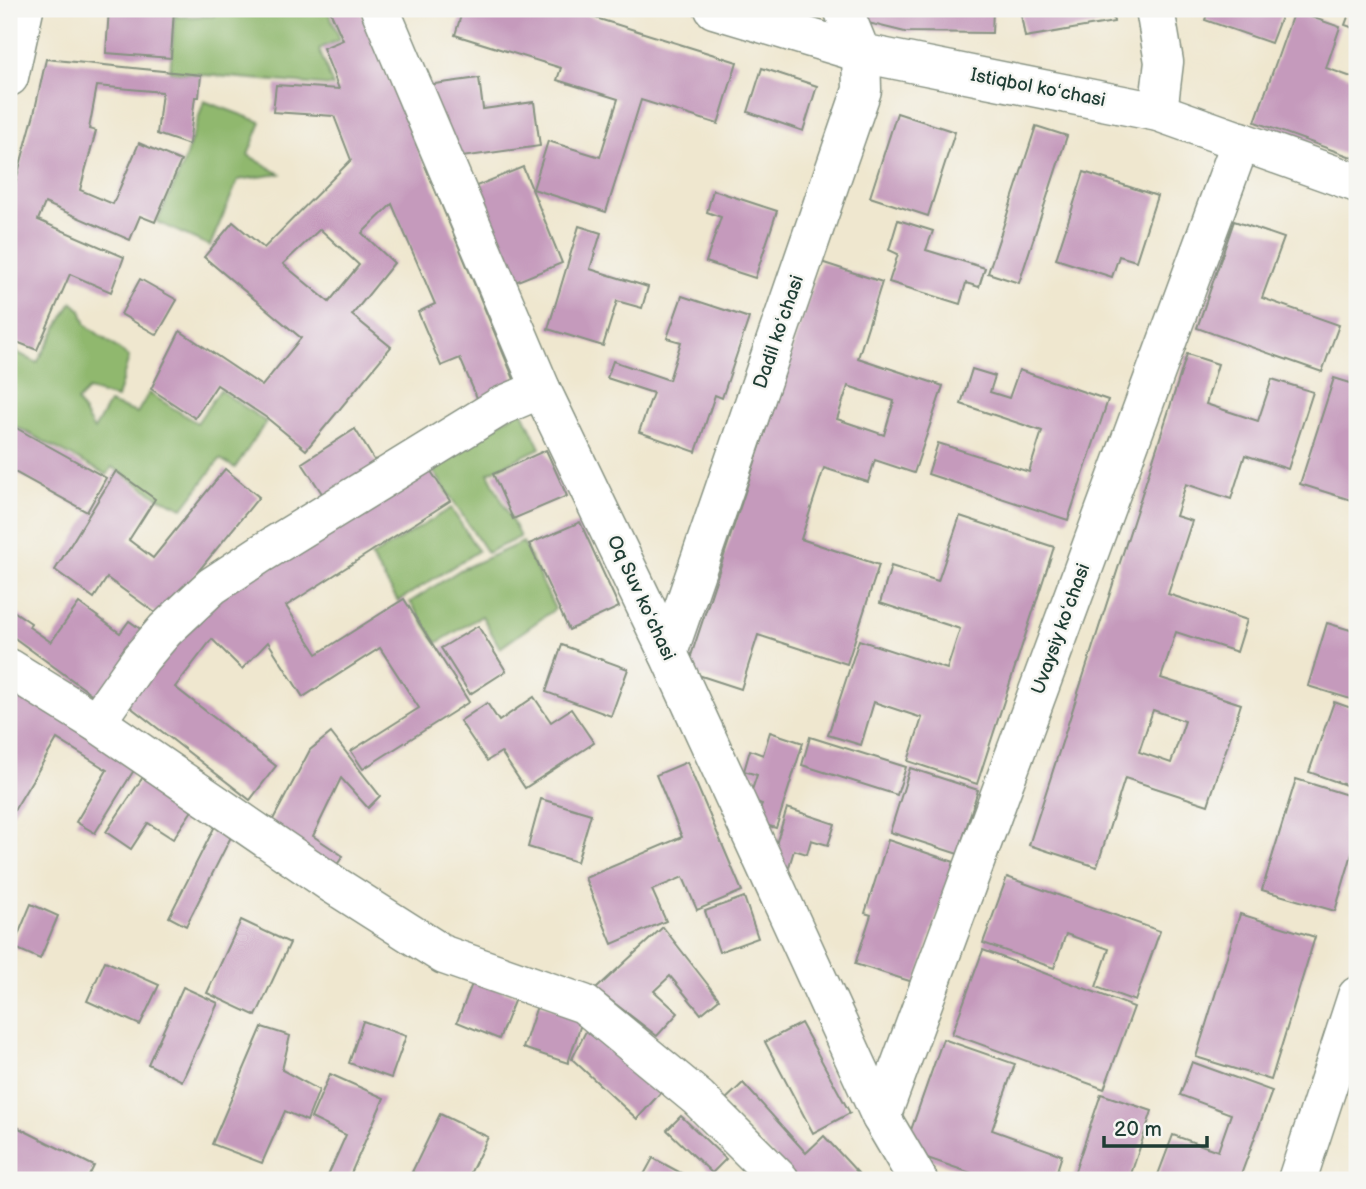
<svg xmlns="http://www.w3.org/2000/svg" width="1366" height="1189" viewBox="0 0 1366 1189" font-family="'Balsamiq Sans',sans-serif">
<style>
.forest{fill:#90b86e;stroke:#587a51;stroke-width:2}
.building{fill:#c59abc;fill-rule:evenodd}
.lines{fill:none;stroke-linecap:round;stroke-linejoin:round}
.minor-casing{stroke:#879282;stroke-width:41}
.minor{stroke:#fff;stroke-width:38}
.labels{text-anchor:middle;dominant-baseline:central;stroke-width:5;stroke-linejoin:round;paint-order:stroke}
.street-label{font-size:19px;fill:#1f3d34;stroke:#f6f6f2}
</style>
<rect width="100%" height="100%" fill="#f6f6f2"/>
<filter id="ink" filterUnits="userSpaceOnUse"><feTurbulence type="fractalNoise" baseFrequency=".0143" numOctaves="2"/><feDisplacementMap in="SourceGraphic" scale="14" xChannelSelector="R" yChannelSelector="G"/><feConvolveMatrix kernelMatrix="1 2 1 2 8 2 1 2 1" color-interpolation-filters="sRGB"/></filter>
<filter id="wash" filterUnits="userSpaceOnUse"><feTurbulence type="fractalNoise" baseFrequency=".00686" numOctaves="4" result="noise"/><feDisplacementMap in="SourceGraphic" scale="28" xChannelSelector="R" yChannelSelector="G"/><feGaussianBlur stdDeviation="1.57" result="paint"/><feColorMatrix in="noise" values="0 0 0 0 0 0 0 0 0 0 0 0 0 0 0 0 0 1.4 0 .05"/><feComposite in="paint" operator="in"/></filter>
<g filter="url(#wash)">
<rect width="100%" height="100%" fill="#efe7cf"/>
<g class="forest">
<path d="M175,9L177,17L214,16V9H327L340,39L319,49L333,86L170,72Z"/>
<path d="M204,101L261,122L248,155L280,174L238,180L210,246L157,222L182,168Z"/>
<path d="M72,302L81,310L86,325L129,357L117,398L88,390L77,401L94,430L109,403L137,413L149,393L197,423L220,390L266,422L235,468L220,459L183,508L158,497L112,467L107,475L9,423V348L37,363Z"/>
<path d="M522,410L540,448L488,473L520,537L487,553L429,464Z"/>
<path d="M451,508L478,551L398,601L371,557Z"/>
<path d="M523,542L555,609L500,648L482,616L437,643L410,602L460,570Z"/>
</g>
<g id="blocks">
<g class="building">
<path d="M109,9H174L171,58L106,53Z"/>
<path d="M177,9H209L210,14H177Z"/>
<path d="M329,9H360L518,389L480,405L460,358L441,366L418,312L435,304L392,204L362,233L394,263L352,315L391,347L306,450L267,418L217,385L195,418L151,389L180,331L262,386L301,338L204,257L233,222L264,248L351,160L334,116L273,112L276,85L339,89L323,48L343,40ZM320,229L359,265L329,302L283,264Z"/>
<path d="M463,9H567L737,62L718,124L641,100L606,212L533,189L548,141L600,157L618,99L557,80L561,68L455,35Z"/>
<path d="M863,9H993L992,33L905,32L868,23Z"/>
<path d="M1020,9H1112L1114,22L1025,37Z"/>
<path d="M1209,9H1284L1271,43L1205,20Z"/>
<path d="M1351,9H1357V29L1345,25Z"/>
<path d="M1294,11L1340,27L1326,68L1357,79V159L1255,122Z"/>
<path d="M46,59L201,75L199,97H195L189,145L157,134L162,92L97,86L89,129L96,131L80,190L113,204L139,143L181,161L155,222L140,216L130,240L45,203L38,220L124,257L111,292L70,274L37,350L9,339V206L34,114Z"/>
<path d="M762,68L817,86L803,131L748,112Z"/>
<path d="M479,78L483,109L534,102L540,146L455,158L427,85Z"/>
<path d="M897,113L955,132L928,216L870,197Z"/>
<path d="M1036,126L1067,136L1019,283L988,273Z"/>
<path d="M523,167L562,263L508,285L469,189Z"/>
<path d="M1084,172L1157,196L1136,261L1119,256L1112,277L1056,259Z"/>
<path d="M713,190L777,211L755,278L706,262L721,217L707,212Z"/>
<path d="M898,220L933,231L926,250L985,268L979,287L966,283L960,304L889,282L898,254L889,250Z"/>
<path d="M1234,221L1284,238L1262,298L1339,325L1322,372L1197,328Z"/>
<path d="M579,226L601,233L590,269L648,287L642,308L617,301L603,346L548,329Z"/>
<path d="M821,262L882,282L858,358L943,386L914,473L875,460L868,482L824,468L801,539L879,565L847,664L758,635L741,689L686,671ZM848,386L894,401L884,435L837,419Z"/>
<path d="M140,279L177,300L157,335L121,314Z"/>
<path d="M682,296L749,318L722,398L715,395L696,452L639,432L653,393L607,378L613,361L669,380L681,342L667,338Z"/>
<path d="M1187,354L1218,364L1206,404L1258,421L1272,379L1313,392L1288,469L1245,455L1231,499L1186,484L1176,516L1192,521L1168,594L1247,620L1237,652L1176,632L1161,678L1241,704L1208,805L1125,778L1097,867L1029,845ZM1153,710L1185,721L1171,763L1139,752Z"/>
<path d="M972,369L995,376L990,392L1009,398L1019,370L1108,400L1068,520L928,474L938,443L1029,472L1042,431L961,404Z"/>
<path d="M1334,378L1357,385V502L1300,484Z"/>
<path d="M9,424L106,478L87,512L9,469Z"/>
<path d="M355,429L381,471L329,504L302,463Z"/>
<path d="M546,450L567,496L513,519L493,474Z"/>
<path d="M427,465L450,501L286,606L317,654L404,599L469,702L363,769L351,751L419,708L380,648L303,697L268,642L242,669L212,639L175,687L276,766L250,800L124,702L190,616Z"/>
<path d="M225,469L259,497L161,617L107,578L94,598L55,570L116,471L155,499L129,540L153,558Z"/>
<path d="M960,516L1054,547L977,784L908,761L922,718L874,702L861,745L828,735L859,640L947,669L960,629L880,603L891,566L938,581Z"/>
<path d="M580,522L619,607L569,630L529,544Z"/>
<path d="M79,603L120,633L129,621L146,633L97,698L9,634V608L31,623L29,627L51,642Z"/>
<path d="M1327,623L1357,632V701L1308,686Z"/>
<path d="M478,626L506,671L470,694L441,648Z"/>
<path d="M562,645L628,669L611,716L546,692Z"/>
<path d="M9,683L139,762L95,833L76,822L107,770L57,739L9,819Z"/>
<path d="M534,697L551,722L571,709L594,743L525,788L501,752L487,761L460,721L487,703L499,721Z"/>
<path d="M1334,702L1357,710V789L1309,772Z"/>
<path d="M770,732L803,743L776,828L756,822L762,804L749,799L757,775L744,771L750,750L763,755Z"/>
<path d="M331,733L380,796L368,808L341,778L313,836L343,856L334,869L269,827L310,750Z"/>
<path d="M810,737L906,767L897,795L802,765Z"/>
<path d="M687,762L742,891L697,910L683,877L652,890L666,921L612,944L585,878L682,837L656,775Z"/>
<path d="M149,768L199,800L173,839L148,823L131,849L106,832Z"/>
<path d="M910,768L978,790L958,854L890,832Z"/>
<path d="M1296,779L1357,798V837L1335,911L1262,890Z"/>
<path d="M541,799L591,814L577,862L528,847Z"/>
<path d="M787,808L835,824L828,845L811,840L807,854L794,850L783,887L771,861Z"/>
<path d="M218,820L235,829L186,926L169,917Z"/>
<path d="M888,840L954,862L916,983L855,964L871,915L865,913Z"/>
<path d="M1007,877L1160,931L1135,1001L1096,987L1109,949L1066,934L1054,968L983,943Z"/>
<path d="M744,897L758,938L719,952L705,911Z"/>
<path d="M31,904L58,916L40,959L13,947Z"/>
<path d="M1240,914L1315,937L1271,1080L1196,1057Z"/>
<path d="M241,920L290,943L256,1016L207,993Z"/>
<path d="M663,927L719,999L701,1014L670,976L654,991L678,1013L657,1036L596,989Z"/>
<path d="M983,950L1134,1007L1104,1089L952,1034Z"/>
<path d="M105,961L159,985L140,1025L87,1001Z"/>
<path d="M474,979L516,996L499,1039L457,1022Z"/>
<path d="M183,987L218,1003L182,1081L148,1064Z"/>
<path d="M538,1003L583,1018L568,1063L523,1048Z"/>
<path d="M363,1021L406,1036L391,1078L349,1063Z"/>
<path d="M801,1023L850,1113L813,1133L765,1042Z"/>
<path d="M589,1025L662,1091L637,1119L572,1059Z"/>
<path d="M262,1027L290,1036L282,1070L319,1090L307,1121L285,1111L262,1163L212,1144Z"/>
<path d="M943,1039L1015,1064L992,1130L1062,1155L1054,1180H991L904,1150Z"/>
<path d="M1192,1062L1272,1091L1239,1180H1156L1173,1135L1218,1151L1231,1114L1180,1095Z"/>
<path d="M330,1074L384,1098L348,1180H326L346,1135L311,1118Z"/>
<path d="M743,1083L806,1153L824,1136L859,1174L852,1180H796L724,1101Z"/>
<path d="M1101,1094L1152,1111L1129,1180H1072Z"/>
<path d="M440,1114L488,1137L467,1180H430L412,1172Z"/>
<path d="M681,1116L726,1159L712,1173L667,1130Z"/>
<path d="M9,1123L94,1166L87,1180H18L9,1176Z"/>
<path d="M653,1158L694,1180H641Z"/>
</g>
</g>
</g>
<g filter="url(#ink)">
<use href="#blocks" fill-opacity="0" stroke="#879282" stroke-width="2"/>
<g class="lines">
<g class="minor-casing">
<g id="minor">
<path d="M380,9L541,389L668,653L881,1117L918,1180"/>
<path d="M714,9L861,53L1158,112L1357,183"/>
<path d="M1155,9L1164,62L1158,112"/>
<path d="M9,77L24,9"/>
<path d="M668,653L862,90L861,53L843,9"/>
<path d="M9,668L96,722L334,885L444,955L584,1004L698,1098L780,1180"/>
<path d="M96,722L141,658L165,630L212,586L262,553L501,406L541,389"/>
<path d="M881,1117L1241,141"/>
<path d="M1297,1180L1357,996"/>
</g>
</g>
<use href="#minor" class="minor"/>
</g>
</g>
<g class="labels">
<g class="street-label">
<text transform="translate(1038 88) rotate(11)">Istiqbol koʻchasi</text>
<text transform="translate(779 332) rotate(-71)">Dadil koʻchasi</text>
<text transform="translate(641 598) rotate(65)">Oq Suv koʻchasi</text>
<text transform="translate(1061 629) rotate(-70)">Uvaysiy koʻchasi</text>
</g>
</g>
<rect width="1366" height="1189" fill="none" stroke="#f6f6f2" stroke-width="35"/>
<path d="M1104 1136v10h103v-10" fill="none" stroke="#1f3d34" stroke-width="3.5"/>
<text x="1114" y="1136" font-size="21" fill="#1f3d34" stroke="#f6f6f2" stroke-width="5" paint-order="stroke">20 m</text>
</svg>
